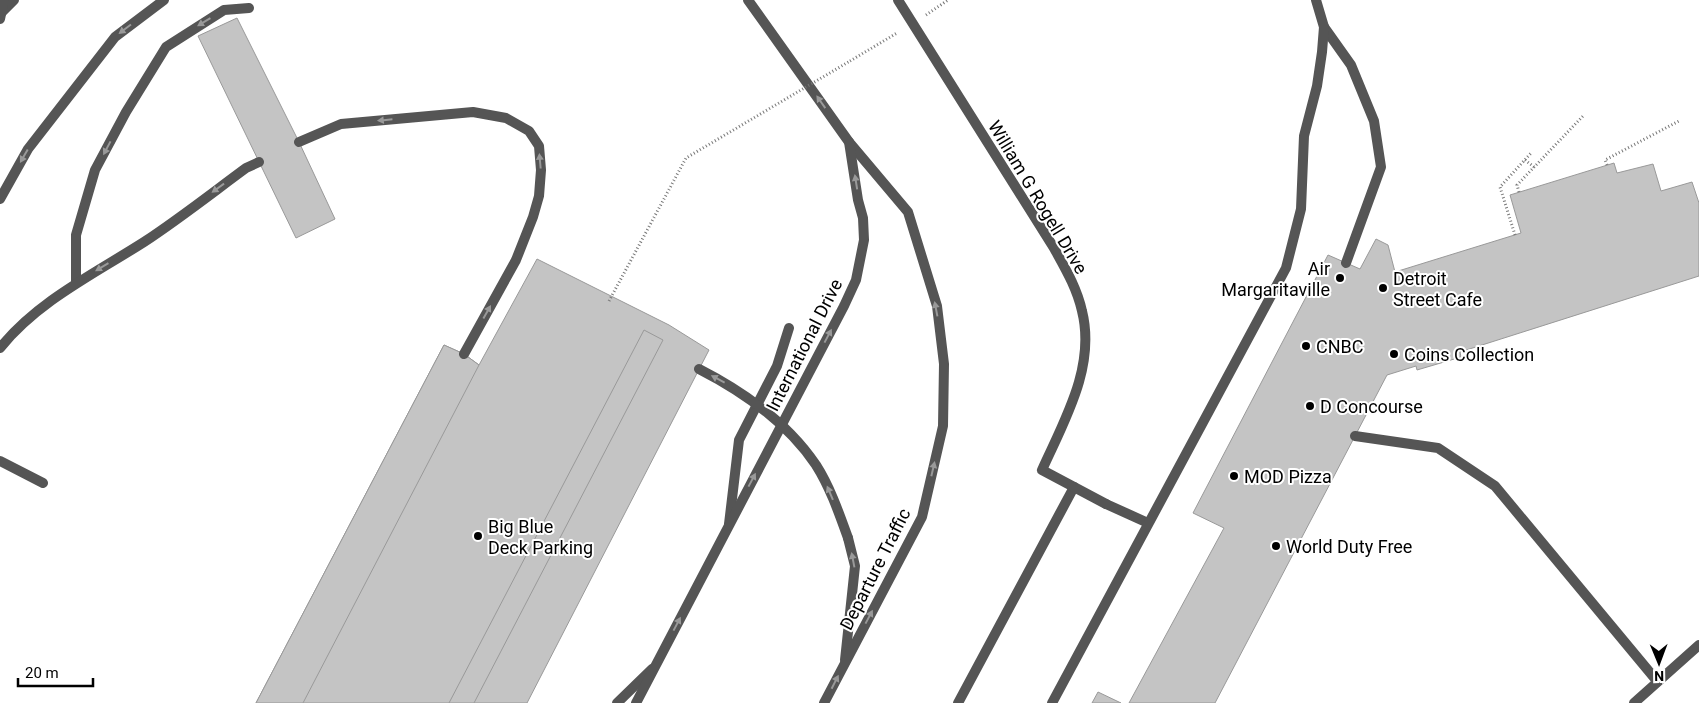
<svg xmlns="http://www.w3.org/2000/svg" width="1699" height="703" viewBox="0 0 1699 703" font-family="Roboto,sans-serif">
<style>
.building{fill:#c4c4c4;stroke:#999}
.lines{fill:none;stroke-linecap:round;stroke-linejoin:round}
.path{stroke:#777;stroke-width:3;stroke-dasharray:1 2.5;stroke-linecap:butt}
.service{stroke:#555;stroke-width:10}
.minor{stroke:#555;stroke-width:10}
.tertiary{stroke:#555;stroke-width:10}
.path-bridge{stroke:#777;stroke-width:3;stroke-dasharray:1 2.5;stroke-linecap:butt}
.service-bridge{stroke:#555;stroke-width:10}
.oneway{fill:#999}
.poi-dot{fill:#000;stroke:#fff;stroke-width:2}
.labels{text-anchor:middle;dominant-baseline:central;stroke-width:4;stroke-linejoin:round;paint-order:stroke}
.street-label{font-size:18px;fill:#000;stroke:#fff}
.poi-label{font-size:18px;fill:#000;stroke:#fff;text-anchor:start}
</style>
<rect width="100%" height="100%" fill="#fff"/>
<g class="building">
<path d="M237,18L299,142L335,219L296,238L198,36Z"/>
<path d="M1614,163L1617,173L1653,164L1661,191L1692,182L1699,203V276L1460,352L1461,357L1417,370L1416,366L1387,375L1215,703H1129L1224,528L1193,513L1328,255L1360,269L1376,239L1388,245L1395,272L1521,233L1510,195Z"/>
<path d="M537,259L669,325L709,350L527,703H256L444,345L464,354L479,365Z"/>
<path d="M644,330L663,340L474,703H449Z"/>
<path d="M444,345L464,354L479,365L303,703H256Z"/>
<path d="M1098,692L1121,703H1092Z"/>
</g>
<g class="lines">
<g class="path">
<path d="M926,15L948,0"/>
<path d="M850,61L897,33"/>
<path d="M1525,160L1534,167"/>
<path d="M1607,165L1605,160L1679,121"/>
<path d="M1519,192L1517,185L1583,116"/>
<path d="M1515,235L1500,187L1532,152"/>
</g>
<g class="service">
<path d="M2,12L14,0"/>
<path d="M1324,27L1351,65L1374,121L1381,167L1346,263"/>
<path d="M299,142L341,124L473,112L506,118L529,131L539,146L541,170L539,196L533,217L516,260L464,354"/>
<path d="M76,283V235L95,170L126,112L166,47L224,10L249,8"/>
<path d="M0,348C38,301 94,274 144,242C179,219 212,193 246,168L259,162"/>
<path d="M1355,436L1438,448L1495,486L1657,681"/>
<path d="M0,461L43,483"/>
<path d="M1106,504L1148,523"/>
<path d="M729,524L739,440L777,366L789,328"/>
<path d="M845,660L855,566L848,538"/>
<path d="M958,703L1074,487"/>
<path d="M1052,703L1286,268L1301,209L1304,136L1317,86L1322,52L1324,27L1316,0"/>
<path d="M1634,703L1699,645"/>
</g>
<g class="minor">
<path d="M898,0L1054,248C1065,268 1077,288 1082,311C1096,367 1064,421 1042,470L1106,504"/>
<path d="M0,19L4,0"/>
<path d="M617,703L652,669"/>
<path d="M824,703L922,517L943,426L944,364L937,306L908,212L849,142"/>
</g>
<g class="tertiary">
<path d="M0,199L28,149L115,37L164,0"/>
<path d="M636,703L844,306L856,280L864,240L863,218L858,200L849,142L748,0"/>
</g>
<path class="path-bridge" d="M609,301L686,158L850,61"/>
<path class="service-bridge" d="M699,369C744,392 787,422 816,465C830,487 839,513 848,538"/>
</g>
<defs><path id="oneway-solid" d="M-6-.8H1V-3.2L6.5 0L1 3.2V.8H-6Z" transform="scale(1.25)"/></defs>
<g class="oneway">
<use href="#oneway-solid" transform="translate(204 22) rotate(149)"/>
<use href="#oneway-solid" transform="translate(125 29) rotate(143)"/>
<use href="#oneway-solid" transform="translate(821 102) rotate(-125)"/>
<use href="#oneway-solid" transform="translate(385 120) rotate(174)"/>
<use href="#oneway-solid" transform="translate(107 148) rotate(118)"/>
<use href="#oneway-solid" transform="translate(24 156) rotate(120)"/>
<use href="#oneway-solid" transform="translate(540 161) rotate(-95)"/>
<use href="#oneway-solid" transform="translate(856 182) rotate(-99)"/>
<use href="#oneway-solid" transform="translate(218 188) rotate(144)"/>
<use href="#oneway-solid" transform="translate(102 267) rotate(149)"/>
<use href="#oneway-solid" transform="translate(936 309) rotate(-101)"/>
<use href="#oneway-solid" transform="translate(487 312) rotate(-61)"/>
<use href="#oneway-solid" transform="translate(828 336) rotate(-62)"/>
<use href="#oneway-solid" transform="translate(718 379) rotate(-152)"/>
<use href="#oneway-solid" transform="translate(933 469) rotate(-77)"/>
<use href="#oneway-solid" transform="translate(752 480) rotate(-62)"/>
<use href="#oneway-solid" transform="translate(830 493) rotate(-113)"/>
<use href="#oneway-solid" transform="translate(853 560) rotate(-101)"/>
<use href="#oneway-solid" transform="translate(869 617) rotate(-62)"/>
<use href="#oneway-solid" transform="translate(677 624) rotate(-62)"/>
<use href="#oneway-solid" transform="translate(835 682) rotate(-63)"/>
</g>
<g class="poi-dot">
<circle cx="1340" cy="278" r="5"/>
<circle cx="1383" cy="288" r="5"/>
<circle cx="1306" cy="346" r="5"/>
<circle cx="1394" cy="354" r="5"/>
<circle cx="1310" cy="406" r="5"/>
<circle cx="1234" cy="476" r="5"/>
<circle cx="478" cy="536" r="5"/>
<circle cx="1276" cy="546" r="5"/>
</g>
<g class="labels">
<g class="street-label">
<text transform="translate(1038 197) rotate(59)">William G Rogell Drive</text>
<text transform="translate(804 345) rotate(-63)">International Drive</text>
<text transform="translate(875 569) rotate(-63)">Departure Traffic</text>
</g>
<g class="poi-label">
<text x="1330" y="268" text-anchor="end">Air<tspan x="1330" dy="21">Margaritaville</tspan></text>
<text x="1393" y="278">Detroit<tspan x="1393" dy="21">Street Cafe</tspan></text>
<text x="1316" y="346">CNBC</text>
<text x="1404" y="354">Coins Collection</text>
<text x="1320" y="406">D Concourse</text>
<text x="1244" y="476">MOD Pizza</text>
<text x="488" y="526">Big Blue<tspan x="488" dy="21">Deck Parking</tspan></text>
<text x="1286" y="546">World Duty Free</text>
</g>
</g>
<g transform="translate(1659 663) rotate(179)" stroke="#ffffff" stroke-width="4" paint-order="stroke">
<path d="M0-4L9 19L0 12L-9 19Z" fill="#000000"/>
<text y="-8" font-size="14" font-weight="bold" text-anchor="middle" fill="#000000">N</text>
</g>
<path d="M18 678v8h75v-8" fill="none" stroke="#000000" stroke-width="2.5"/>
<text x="25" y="678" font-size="15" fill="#000000" stroke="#ffffff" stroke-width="4" paint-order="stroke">20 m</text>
</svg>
